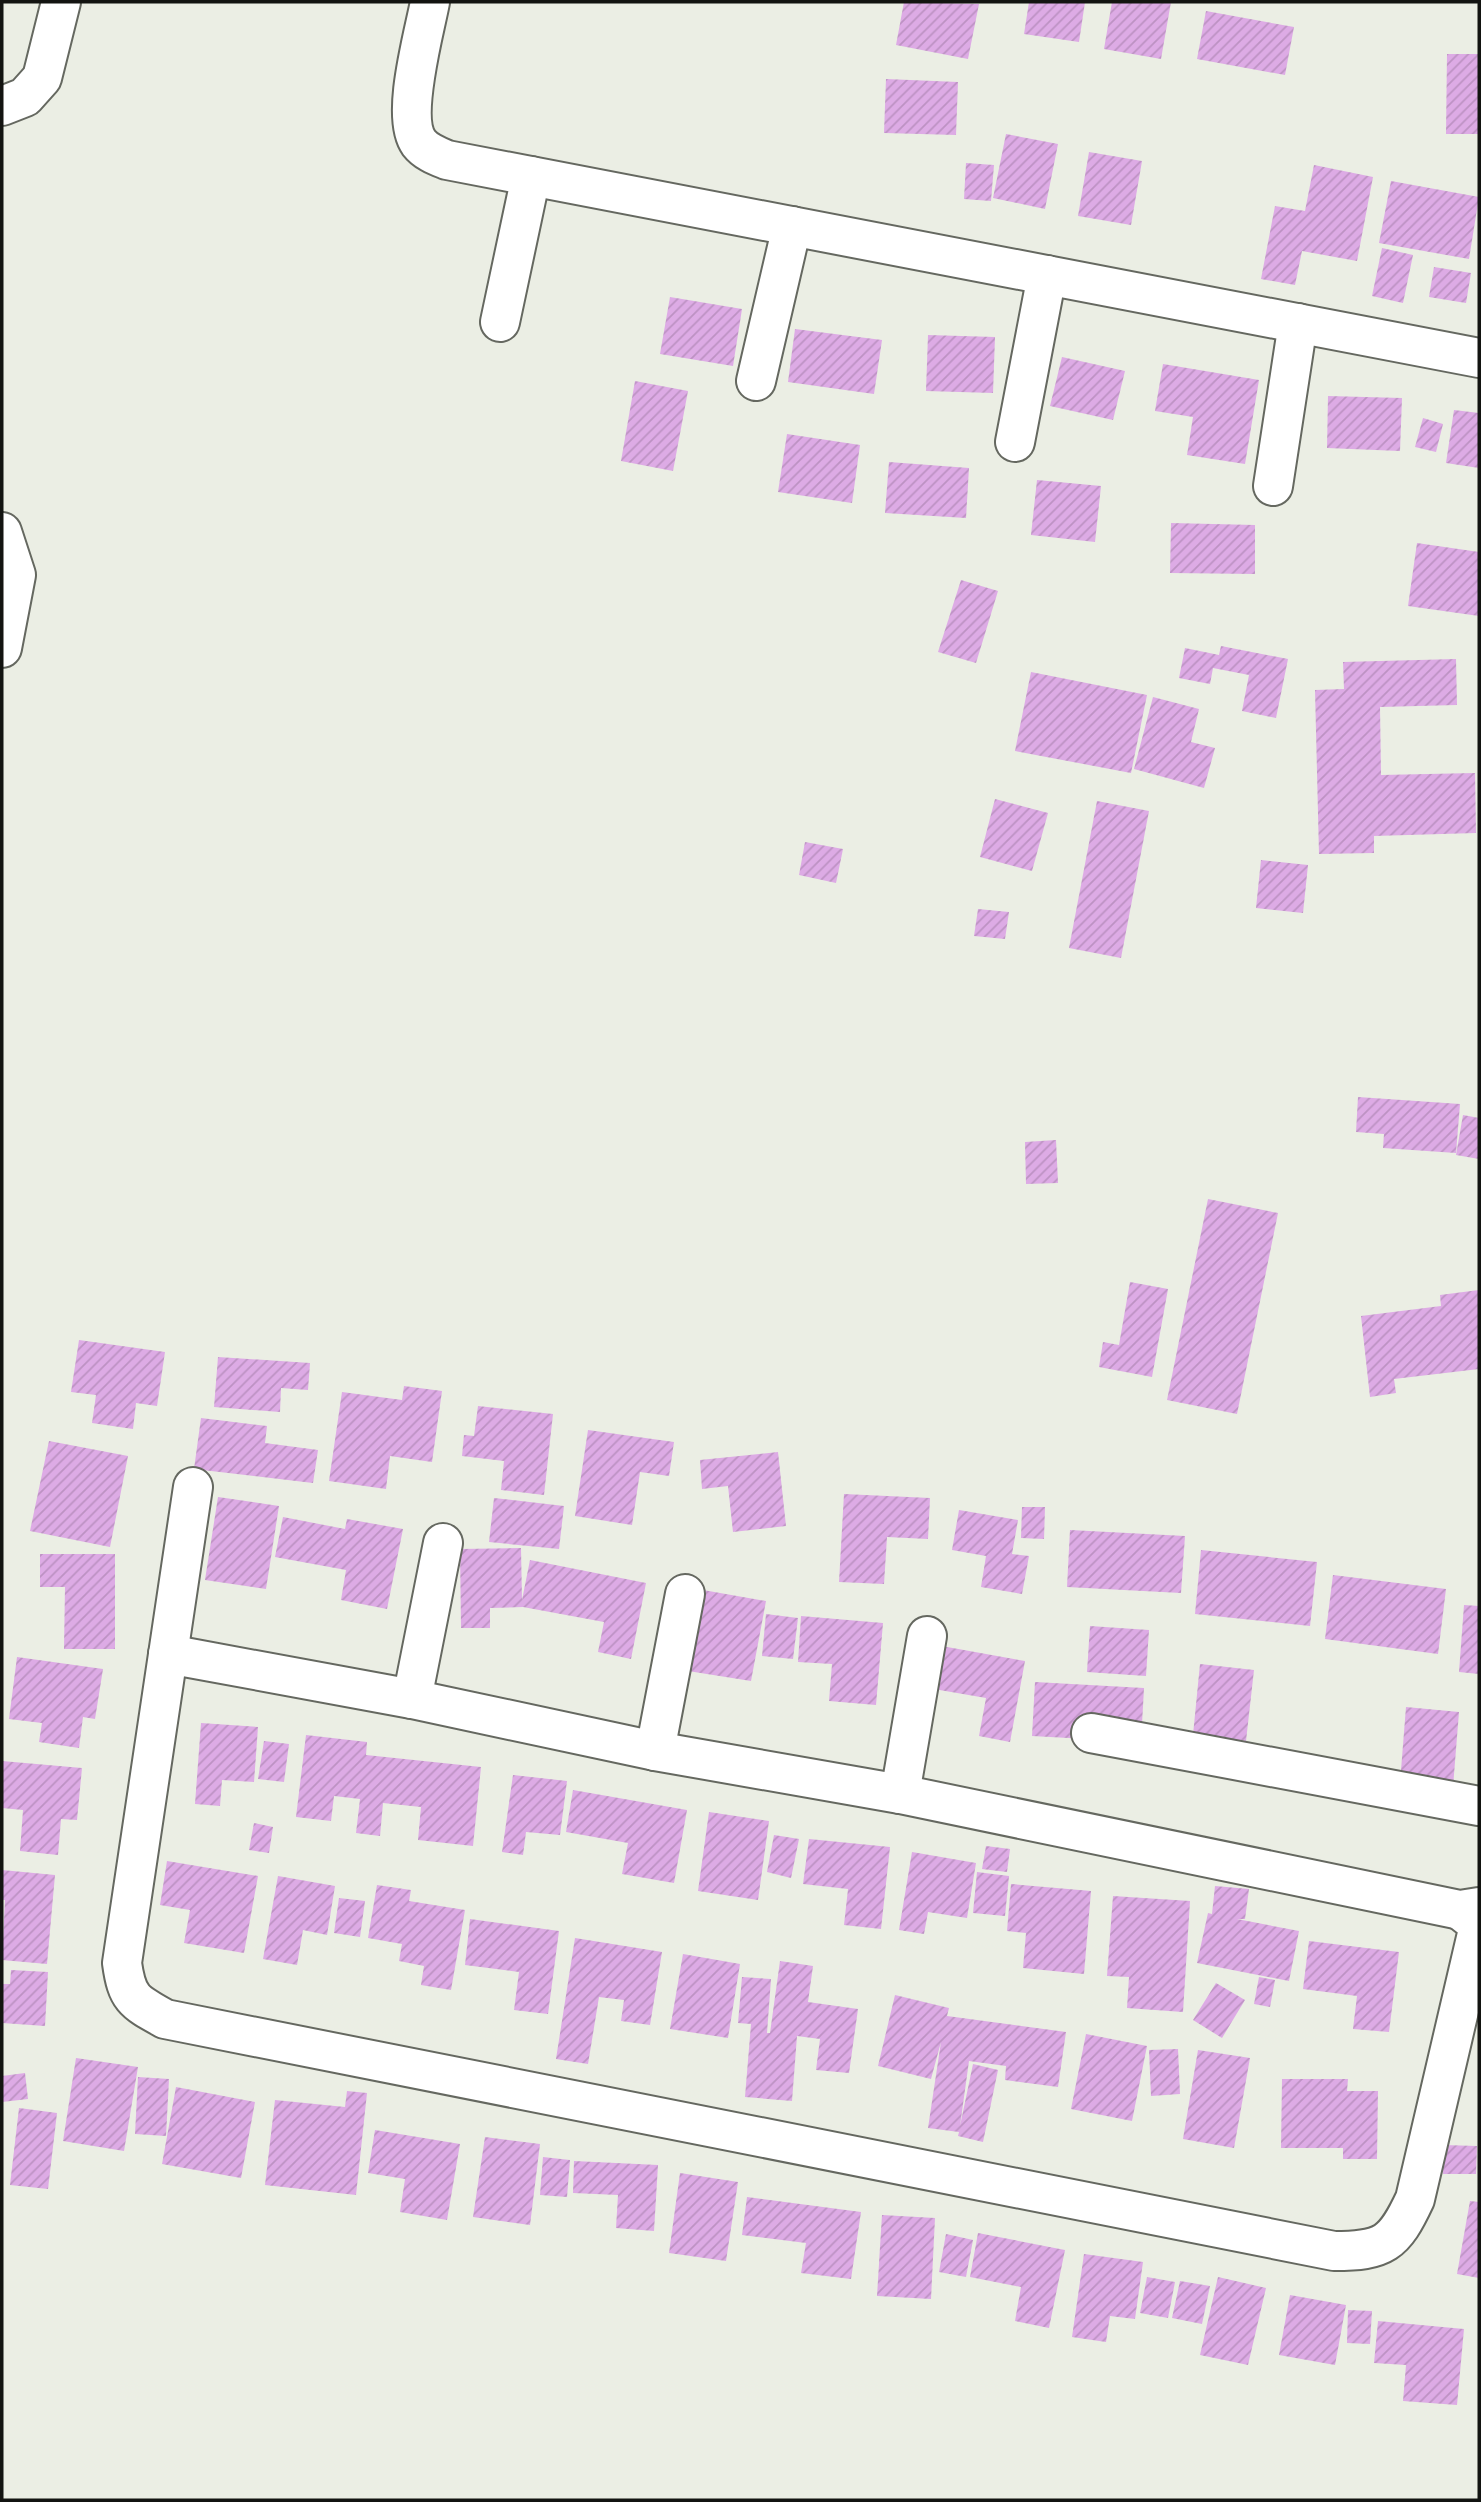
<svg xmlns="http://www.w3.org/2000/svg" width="1481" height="2502" viewBox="0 0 1481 2502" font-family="Rubik,sans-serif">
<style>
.building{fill:url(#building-hatch)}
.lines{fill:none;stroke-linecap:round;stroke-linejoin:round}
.street-casing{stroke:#656860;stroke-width:42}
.street{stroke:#fff;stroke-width:38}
</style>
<defs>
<pattern id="building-hatch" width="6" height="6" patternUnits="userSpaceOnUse" patternTransform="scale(1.75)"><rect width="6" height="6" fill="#ddabe5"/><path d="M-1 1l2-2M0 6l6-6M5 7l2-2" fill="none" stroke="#bd92c3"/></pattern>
</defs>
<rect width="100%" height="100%" fill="#ebeee4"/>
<g class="building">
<path d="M904,2L979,4L968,59L896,45Z"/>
<path d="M1029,2H1085L1079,42L1024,34Z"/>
<path d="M1112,2H1171L1161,59L1104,49Z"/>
<path d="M1206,11L1294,27L1285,75L1197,59Z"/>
<path d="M1447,54H1479V134H1446Z"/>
<path d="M886,79L958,82L956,135L884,133Z"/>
<path d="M1006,134L1058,144L1045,209L993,198Z"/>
<path d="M1089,152L1142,161L1131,225L1078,216Z"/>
<path d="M966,163L994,165L991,201L964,199Z"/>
<path d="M1314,165L1373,177L1357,261L1302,251L1295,285L1261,279L1275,206L1305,211Z"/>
<path d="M1391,181L1479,197L1469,259L1379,243Z"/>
<path d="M1382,248L1413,255L1403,303L1372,296Z"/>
<path d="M1434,267L1471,273L1466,303L1429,297Z"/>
<path d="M670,297L742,309L733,366L660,354Z"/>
<path d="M795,329L882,340L874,394L788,382Z"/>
<path d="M928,335L995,337L993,393L926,391Z"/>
<path d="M1062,357L1125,371L1113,420L1050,406Z"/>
<path d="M1163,364L1259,380L1245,464L1187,455L1193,417L1155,411Z"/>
<path d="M635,381L688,391L673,471L621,461Z"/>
<path d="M1328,396L1402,398L1400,451L1327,448Z"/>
<path d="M1454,410L1479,413V468L1446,463Z"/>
<path d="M1423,418L1443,424L1436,452L1415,447Z"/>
<path d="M787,434L860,445L852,503L778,492Z"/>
<path d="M889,462L969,468L966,518L885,513Z"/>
<path d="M1037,480L1101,486L1095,542L1031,535Z"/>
<path d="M1171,523L1255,525V574L1170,573Z"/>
<path d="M1417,543L1479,552V616L1408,606Z"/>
<path d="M961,580L998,591L976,663L938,652Z"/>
<path d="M1221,646L1288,659L1276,718L1242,711L1249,675L1213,668L1210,684L1179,678L1185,648L1219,655Z"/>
<path d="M1456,659L1457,705L1380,707L1381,775L1475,773L1476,833L1374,836V853L1319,854L1315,690L1344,689L1343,662Z"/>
<path d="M1031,672L1147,695L1131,773L1015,751Z"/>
<path d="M1153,697L1199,709L1191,742L1215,748L1204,788L1134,769Z"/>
<path d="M995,799L1048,813L1032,871L980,857Z"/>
<path d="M1097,801L1149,811L1121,958L1069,948Z"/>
<path d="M805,842L843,849L836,883L799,875Z"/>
<path d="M1261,860L1308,865L1303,913L1256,908Z"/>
<path d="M978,909L1009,912L1005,939L974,936Z"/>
<path d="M1358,1097L1460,1104L1456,1153L1383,1148L1384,1134L1356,1132Z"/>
<path d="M1463,1115L1479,1118V1159L1456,1155Z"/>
<path d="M1056,1140L1058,1183L1026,1184L1025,1142Z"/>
<path d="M1208,1199L1278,1213L1237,1414L1167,1400Z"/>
<path d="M1130,1282L1168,1289L1152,1377L1099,1367L1103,1342L1119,1345Z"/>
<path d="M1479,1290V1369L1394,1379L1396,1393L1370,1397L1361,1316L1441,1306L1440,1295Z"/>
<path d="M79,1340L165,1352L157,1406L136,1403L133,1429L92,1423L96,1395L71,1392Z"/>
<path d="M218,1357L310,1363L308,1390L281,1388L280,1412L214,1407Z"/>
<path d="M404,1386L442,1391L432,1462L390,1456L386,1489L329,1481L342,1392L402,1400Z"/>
<path d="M478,1406L553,1414L544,1495L501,1490L504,1461L462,1456L464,1435L474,1436Z"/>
<path d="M201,1418L267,1426L265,1443L318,1450L313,1483L194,1469Z"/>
<path d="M588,1430L674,1442L669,1476L640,1472L632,1525L575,1516Z"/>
<path d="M49,1441L128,1456L110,1547L30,1531Z"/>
<path d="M778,1452L786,1526L733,1532L728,1486L702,1489L700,1460Z"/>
<path d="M844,1494L930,1498L928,1539L887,1537L884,1584L839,1582Z"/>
<path d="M218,1497L279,1506L266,1589L205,1580Z"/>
<path d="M494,1498L564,1506L559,1549L489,1542Z"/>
<path d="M1022,1507H1045L1044,1539L1021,1538Z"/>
<path d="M959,1510L1018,1520L1012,1554L1029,1556L1022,1594L981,1587L986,1556L952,1550Z"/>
<path d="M283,1517L345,1529L347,1519L403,1529L387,1609L341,1600L346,1570L275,1557Z"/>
<path d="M1070,1530L1185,1536L1181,1593L1067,1587Z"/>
<path d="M521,1548L522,1600L530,1560L646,1583L631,1659L598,1652L604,1622L523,1607L490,1608V1628H461L460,1549Z"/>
<path d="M1201,1550L1317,1562L1310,1626L1195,1614Z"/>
<path d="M40,1554H115V1649H64L65,1587H40Z"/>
<path d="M1333,1575L1446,1589L1438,1654L1325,1639Z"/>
<path d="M703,1590L766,1601L751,1681L688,1671Z"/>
<path d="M1464,1605L1479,1606V1674L1459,1672Z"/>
<path d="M766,1614L798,1618L793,1659L762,1656Z"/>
<path d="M801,1616L883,1623L876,1705L829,1701L832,1664L798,1662Z"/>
<path d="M1090,1626L1149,1630L1146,1676L1087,1672Z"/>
<path d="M936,1645L1025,1661L1010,1742L979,1736L986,1698L928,1688Z"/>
<path d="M17,1657L103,1669L95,1719L83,1717L79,1748L39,1742L42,1723L9,1719Z"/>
<path d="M1200,1664L1254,1670L1246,1741L1193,1735Z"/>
<path d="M1035,1682L1144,1688L1141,1742L1032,1736Z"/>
<path d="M1406,1707L1459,1712L1453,1787L1400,1783Z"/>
<path d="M201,1723L258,1727L254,1782L222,1780L220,1806L195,1804Z"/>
<path d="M306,1735L367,1742L366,1755L481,1767L473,1846L418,1840L421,1807L383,1803L380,1836L356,1833L360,1799L334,1796L331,1821L296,1817Z"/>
<path d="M264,1741L289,1744L284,1782L258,1779Z"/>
<path d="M2,1761L82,1768L77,1820L61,1819L58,1855L20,1851L23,1810L2,1808Z"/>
<path d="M513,1775L567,1781L560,1835L526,1832L523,1855L502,1852Z"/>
<path d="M573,1790L687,1810L674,1883L622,1874L628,1843L566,1832Z"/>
<path d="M709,1812L769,1821L758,1900L698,1891Z"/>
<path d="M254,1823L273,1827L269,1853L249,1850Z"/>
<path d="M774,1835L799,1839L791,1878L767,1872Z"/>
<path d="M809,1839L890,1847L881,1929L844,1925L848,1889L803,1884Z"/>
<path d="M986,1846L1010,1849L1007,1872L982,1869Z"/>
<path d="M912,1852L976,1863L967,1918L928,1912L924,1934L899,1930Z"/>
<path d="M167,1861L258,1876L244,1953L184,1943L190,1910L160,1905Z"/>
<path d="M2,1870L55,1875L47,1964L2,1960L5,1900H2Z"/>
<path d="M977,1872L1009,1876L1005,1916L973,1913Z"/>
<path d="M278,1876L335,1886L327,1935L303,1930L297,1965L263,1959Z"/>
<path d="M1011,1884L1091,1891L1084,1974L1023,1968L1026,1933L1007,1931Z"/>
<path d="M377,1885L411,1890L409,1901L465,1910L451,1990L421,1985L424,1966L399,1961L402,1944L368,1938Z"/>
<path d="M1215,1886L1249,1889L1245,1919H1237L1299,1931L1289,1981L1197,1963L1208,1913L1212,1914Z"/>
<path d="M1113,1896L1190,1901L1183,2012L1127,2008L1129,1977L1107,1976Z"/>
<path d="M339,1898L365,1901L360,1937L334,1933Z"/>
<path d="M470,1919L559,1931L548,2014L514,2010L519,1972L465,1965Z"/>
<path d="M575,1938L662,1952L650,2025L621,2021L624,2000L599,1997L588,2064L556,2059Z"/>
<path d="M1309,1941L1399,1952L1389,2032L1353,2029L1357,1996L1303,1989Z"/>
<path d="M683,1954L740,1964L728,2038L670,2029Z"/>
<path d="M780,1961L813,1966L808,2002L858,2009L849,2073L816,2070L820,2039L797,2036L792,2101L745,2097L751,2024L738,2023L742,1977L771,1979L767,2033H770Z"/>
<path d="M11,1970L48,1972L45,2026L2,2023V1984H10Z"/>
<path d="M1259,1977L1275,1980L1270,2007L1254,2004Z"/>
<path d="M1216,1983L1245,2000L1222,2038L1193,2020Z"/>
<path d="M895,1995L949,2008L947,2016L1066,2032L1058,2087L1005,2080L1006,2066L969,2061L960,2126L973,2064L998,2070L983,2142L958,2136L959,2132L928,2128L941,2042L931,2079L878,2066Z"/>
<path d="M1086,2034L1147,2046L1132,2121L1071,2109Z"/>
<path d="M1178,2049L1180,2094L1151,2096L1149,2050Z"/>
<path d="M1198,2050L1250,2058L1234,2148L1183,2139Z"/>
<path d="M76,2058L138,2067L124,2151L63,2141Z"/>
<path d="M25,2073L28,2099L2,2102V2076Z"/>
<path d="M138,2077L169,2079L166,2136L135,2134Z"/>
<path d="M1282,2079H1348L1347,2091H1378L1377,2159H1343V2148H1281Z"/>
<path d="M176,2087L255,2102L241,2178L162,2164Z"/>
<path d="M347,2091L367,2093L356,2195L265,2185L275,2100L345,2107Z"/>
<path d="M19,2108L57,2113L48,2189L10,2185Z"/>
<path d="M375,2130L460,2144L447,2220L400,2212L405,2179L368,2173Z"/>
<path d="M485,2137L540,2144L530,2225L473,2217Z"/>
<path d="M1444,2145L1477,2146L1476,2174H1443Z"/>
<path d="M543,2157L570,2160L567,2197L540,2195Z"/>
<path d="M574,2161L658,2165L654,2231L616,2228L618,2195L573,2193Z"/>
<path d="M680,2173L738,2182L726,2261L669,2253Z"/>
<path d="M747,2197L861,2212L851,2279L801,2273L806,2243L742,2235Z"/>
<path d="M1470,2201L1479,2202V2278L1457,2274Z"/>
<path d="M882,2215L935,2218L931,2299L877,2296Z"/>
<path d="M978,2233L1065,2250L1049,2328L1015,2321L1021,2287L970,2277Z"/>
<path d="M946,2234L973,2240L966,2277L939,2272Z"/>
<path d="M1084,2254L1143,2262L1135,2319L1110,2316L1106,2342L1072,2337Z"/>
<path d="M1147,2277L1175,2282L1168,2318L1140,2313Z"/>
<path d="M1218,2277L1266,2288L1248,2365L1200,2355Z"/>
<path d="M1180,2281L1210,2286L1202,2324L1172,2318Z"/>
<path d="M1290,2295L1346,2305L1335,2365L1279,2355Z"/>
<path d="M1348,2310L1372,2311L1370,2344L1347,2343Z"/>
<path d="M1378,2321L1464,2329L1457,2405L1403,2401L1406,2365L1374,2363Z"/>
</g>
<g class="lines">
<g class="street-casing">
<g id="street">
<path d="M430,2C424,34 400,117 419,143C426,152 437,156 447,160L1479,358"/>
<path d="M2,106L25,97L42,78L61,2"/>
<path d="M500,322L531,176"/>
<path d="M756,381L792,226"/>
<path d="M1015,442L1047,275"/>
<path d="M1273,486L1298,323"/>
<path d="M2,532L16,575L2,648"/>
<path d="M193,1487L122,1963C127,1999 134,2002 165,2019L1334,2251C1384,2251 1394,2244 1415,2199L1479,1925L1460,1910"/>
<path d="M168,1654L412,1699L655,1751L900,1794L1460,1910L1479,1907"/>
<path d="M412,1699L443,1543"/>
<path d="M1091,1733L1479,1806"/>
<path d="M655,1751L685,1594"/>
<path d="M900,1794L927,1636"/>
</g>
</g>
<use href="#street" class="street"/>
</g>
<rect width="1481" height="2502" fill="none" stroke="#131411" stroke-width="7"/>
</svg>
